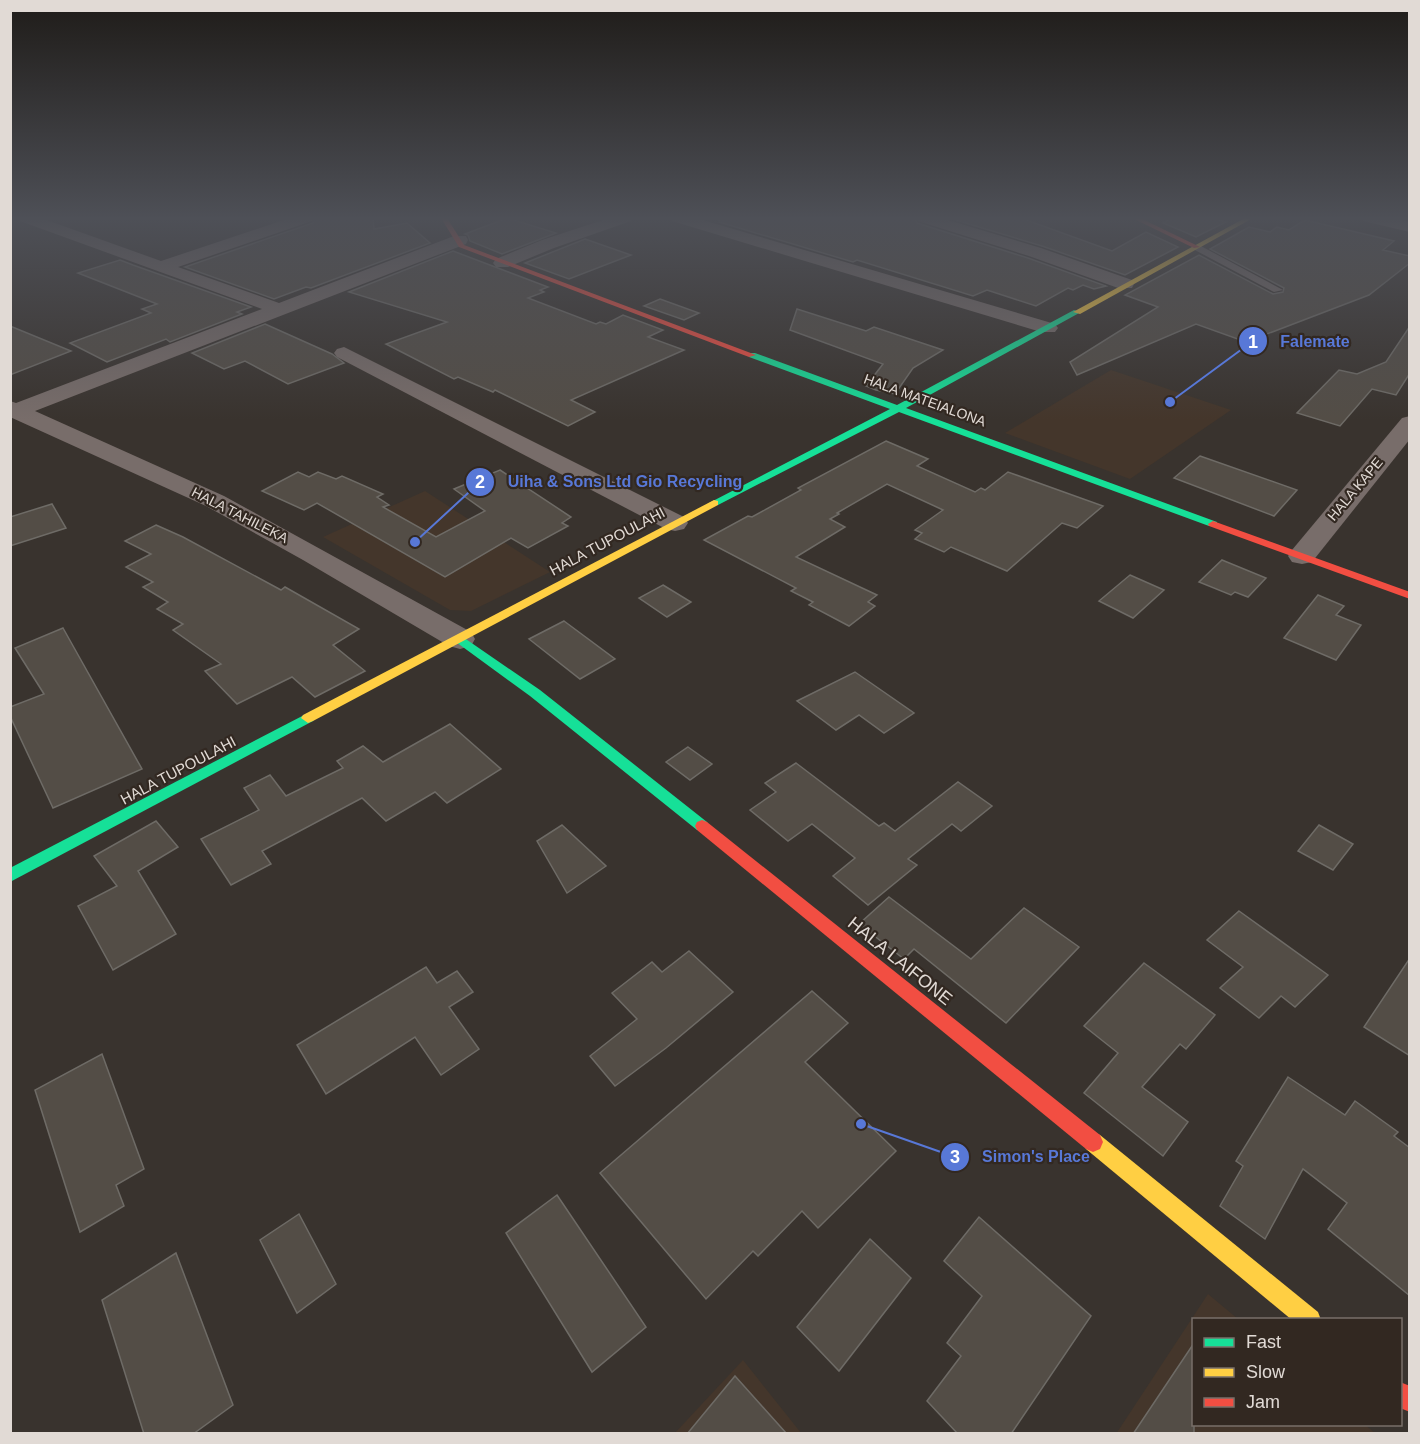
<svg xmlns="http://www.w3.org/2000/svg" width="1420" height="1444" viewBox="0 0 1420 1444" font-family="Arial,sans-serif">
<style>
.built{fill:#44362b}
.building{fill:#534d46;stroke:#6e6b66;stroke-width:1.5}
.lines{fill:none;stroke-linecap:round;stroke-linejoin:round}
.lane{fill:#786d6a;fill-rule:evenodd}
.street{fill:#786d6a;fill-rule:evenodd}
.fast{fill:#16e098;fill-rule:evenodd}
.slow{fill:#ffcf43;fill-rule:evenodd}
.jam{fill:#f24e42;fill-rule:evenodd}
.labels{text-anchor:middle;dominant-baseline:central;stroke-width:4.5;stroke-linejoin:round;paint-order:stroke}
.far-street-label{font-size:14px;fill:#e1dad5;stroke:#322821}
.street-label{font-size:15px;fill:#e1dad5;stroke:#322821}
.near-street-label{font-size:18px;fill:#e1dad5;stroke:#322821}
.leader{fill:none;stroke:#5878d7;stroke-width:2}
.callout-dot{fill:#5878d7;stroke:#322821;stroke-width:2}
.mark-label{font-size:18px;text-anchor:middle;font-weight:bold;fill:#fff}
.callout-label{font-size:16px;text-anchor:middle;font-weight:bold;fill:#5878d7;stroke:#322821;stroke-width:4.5;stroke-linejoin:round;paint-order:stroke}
</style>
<rect width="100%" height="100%" fill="#39332e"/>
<g class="built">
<path d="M1111,370L1231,410L1130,479L1005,433Z"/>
<path d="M425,491L550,572L471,611L450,610L323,537Z"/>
<path d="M1208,1294L1238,1319L1194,1320V1424H1364L1375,1433L1116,1434Z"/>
<path d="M743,1360L801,1433L674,1434Z"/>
</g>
<g class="building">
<path d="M316,218H373L374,229L407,223L430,243L311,288L306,287L274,299L185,267L313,223Z"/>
<path d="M507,218L556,233L502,254L470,241L468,235L465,234Z"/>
<path d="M720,218H914L917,223L1028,258L1106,286L1094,289L1083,285L1073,290L1068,288L1036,306L987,290L973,296L857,260L853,262L719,222Z"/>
<path d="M949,218H1021L1112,251L1146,232L1178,247L1125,275L1042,246Z"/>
<path d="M1172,218H1212L1226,222L1196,237L1163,223Z"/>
<path d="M1303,221H1309L1394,241L1383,250L1410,256V263L1369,295L1246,342L1196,324L1077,375L1070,362L1158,307L1125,295L1199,255L1273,294L1283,292L1284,288L1210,249L1249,227L1270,232L1277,227L1289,230Z"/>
<path d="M585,239L631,255L569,279L525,263Z"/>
<path d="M453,251L548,287L540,290L544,292L528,298L596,324L600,322L606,324L623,315L663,330L648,337L684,350L571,400L595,412L568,426L495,390L493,392L458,377L454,379L386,344L447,322L349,292Z"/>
<path d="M120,260L133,265L251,307L237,312L242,314L170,342L166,339L107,362L70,343L151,313L142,309L157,304L78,273Z"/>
<path d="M660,299L699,313L684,320L644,306Z"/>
<path d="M797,309L866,331L874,327L943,350L913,368L895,394L876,390L866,386L883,364L790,330Z"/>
<path d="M265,324L332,354L344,363L288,384L245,361L224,369L192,353Z"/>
<path d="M10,326L71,351L10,375Z"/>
<path d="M1410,326V373L1396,395L1372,389L1340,426L1297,413L1339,370L1357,374L1386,362Z"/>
<path d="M886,441L928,459L917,466L975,492L981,488L985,490L1008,472L1103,506L1077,528L1062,523L1007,571L951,547L944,552L915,539L922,533L915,530L943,510L887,484L837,513L839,514L830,519L845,527L796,557L877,595L868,602L875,606L849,626L809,605L813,602L791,591L796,588L704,540L748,516L752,517L801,490L798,488Z"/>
<path d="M1200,456L1297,490L1274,516L1174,478Z"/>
<path d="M500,470L571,517L562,523L568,526L528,548L511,538L445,577L317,503L304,510L262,491L298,472L309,477L318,472L336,479L342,476L383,494L377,497L389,505L383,507L436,537L485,511L454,489Z"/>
<path d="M52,504L66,528L10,546V517Z"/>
<path d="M156,525L183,537L281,590L285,587L359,629L333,645L365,671L315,697L292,677L237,704L205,671L221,664L173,630L183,624L157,609L168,602L143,587L153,582L126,567L151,554L125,541Z"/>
<path d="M1222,560L1266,578L1248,597L1235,592L1231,595L1199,582Z"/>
<path d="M1130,575L1164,590L1133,618L1099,601Z"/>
<path d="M663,585L691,602L667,617L639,598Z"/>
<path d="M1318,595L1344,606L1336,615L1361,625L1336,660L1284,638Z"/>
<path d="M564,621L615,659L580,679L529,639Z"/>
<path d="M63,628L142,769L53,808L10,716V707L44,694L15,648Z"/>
<path d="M855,672L914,713L884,733L859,715L836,730L797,701Z"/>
<path d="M450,724L501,769L447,803L435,792L386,821L362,798L262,851L271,864L231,885L201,839L259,810L244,788L270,775L286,796L343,768L337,761L363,746L383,762Z"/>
<path d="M688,747L712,764L690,780L666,762Z"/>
<path d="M796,763L879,826L884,823L895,831L958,782L992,806L961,831L952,824L908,859L917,865L868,905L833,876L855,858L812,824L788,841L750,810L776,792L765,783Z"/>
<path d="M156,821L178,847L138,871L176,934L113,970L78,906L117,886L94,856Z"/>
<path d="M562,825L606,866L567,893L537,841Z"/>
<path d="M1319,825L1353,844L1333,870L1298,851Z"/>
<path d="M889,897L971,959L1024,908L1079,947L1006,1023L914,949L904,959L859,924Z"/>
<path d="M1239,911L1328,975L1295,1007L1281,996L1259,1018L1220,988L1243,967L1207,940Z"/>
<path d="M689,951L733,992L666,1048L615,1086L590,1056L637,1019L612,993L652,962L662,972Z"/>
<path d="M1410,958V1056L1364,1027Z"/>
<path d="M1144,963L1215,1015L1186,1049L1180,1044L1142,1087L1188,1122L1163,1156L1084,1093L1118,1053L1084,1026Z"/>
<path d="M426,967L437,983L457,971L473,992L449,1007L479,1049L441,1075L415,1037L326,1094L297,1045Z"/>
<path d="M812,991L848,1023L805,1062L896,1151L818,1228L802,1211L758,1256L753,1251L706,1299L600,1173Z"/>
<path d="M102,1054L144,1169L116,1185L124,1206L80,1232L35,1090Z"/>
<path d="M1288,1077L1345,1115L1355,1101L1398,1132L1394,1136L1410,1148V1296L1328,1229L1347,1203L1303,1169L1265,1239L1220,1206L1243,1166L1236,1161Z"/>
<path d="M557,1195L646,1327L592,1372L506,1233Z"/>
<path d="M299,1214L336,1284L297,1313L260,1240Z"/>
<path d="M979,1217L1091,1316L1011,1434H958L927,1401L961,1356L947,1343L982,1296L944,1261Z"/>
<path d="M870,1239L911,1278L839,1371L797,1327Z"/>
<path d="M176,1253L233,1405L193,1434H144L102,1300Z"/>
<path d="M1194,1343V1434H1133Z"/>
<path d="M735,1376L787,1434H687Z"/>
</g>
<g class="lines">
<path class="lane" d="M1193,245H1199L1283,290L1274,292L1193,249Z"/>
<g class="street">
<path d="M18,218H41L161,261L290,218H314L312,221L178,267L279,303L454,236H466L468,240L466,244L35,411L224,496L471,632L475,639L471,646L460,649L449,646L303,560L206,506L10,417V401L16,403L262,309L20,221Z"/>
<path d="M609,218H633L631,221L554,248L508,267H496L493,263L496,259L542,240Z"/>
<path d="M670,218H696L1055,324L1058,328L1055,332H1041L672,221Z"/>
<path d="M916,218H941L1041,248L1132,280L1134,284L1132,288H1118L1029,256L918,221Z"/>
<path d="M1361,218H1392L1410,222V232L1363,221Z"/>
<path d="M344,347L684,517L688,523L684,529L675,531L666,529L337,357L334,353L337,349Z"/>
<path d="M1410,416V439L1312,562L1302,564L1292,562L1288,556L1292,550L1402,418Z"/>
</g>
<g class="fast">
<path d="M1074,310L1081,312L906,408L1217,522V526H1209L899,412L718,505H710L709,503L890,409L749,357V353H755L897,405Z"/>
<path d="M460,635L540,690L707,822L709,826L707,830H697L530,696L456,642L454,639L456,636Z"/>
<path d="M308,713L315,718L313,721L10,882V868Z"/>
</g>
<g class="slow">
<path d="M1245,218H1253L1080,314L1073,312Z"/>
<path d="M714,500L718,501V505L313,721L308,723L301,718L303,715Z"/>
<path d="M1093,1132L1100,1135L1318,1312L1321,1320H1292L1086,1149L1083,1142L1086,1135Z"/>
</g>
<g class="jam">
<path d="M441,218H447L464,245L756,355L749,357L459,247Z"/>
<path d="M1132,218H1140L1200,247L1194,248Z"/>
<path d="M1213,521L1410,592V599L1209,526L1208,524Z"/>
<path d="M702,820L707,822L1100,1135L1103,1142L1100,1149L1093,1152L1086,1149L697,830L695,826L697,822Z"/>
<path d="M1400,1382L1410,1386V1412L1400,1408Z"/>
</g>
</g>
<linearGradient id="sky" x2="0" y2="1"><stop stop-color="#1f1c19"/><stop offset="0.52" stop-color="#4e5057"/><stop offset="1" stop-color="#4e5057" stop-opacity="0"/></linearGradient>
<rect width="1420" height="420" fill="url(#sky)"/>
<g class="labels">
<g class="far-street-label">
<text transform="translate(925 400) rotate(20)">HALA MATEIALONA</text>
<text transform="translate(1355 489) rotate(-50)">HALA KAPE</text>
<text transform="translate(240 515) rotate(27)">HALA TAHILEKA</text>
</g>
<g class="street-label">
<text transform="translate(607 541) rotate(-28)">HALA TUPOULAHI</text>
<text transform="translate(178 770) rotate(-28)">HALA TUPOULAHI</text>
</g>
<g class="near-street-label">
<text transform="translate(900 961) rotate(39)">HALA LAIFONE</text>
</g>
</g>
<path class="leader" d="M1170 402L1253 341M415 542L480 482M861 1124L955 1157"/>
<g class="callout-dot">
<circle cx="1170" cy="402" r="6"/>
<circle cx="415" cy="542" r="6"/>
<circle cx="861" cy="1124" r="6"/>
<circle cx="1253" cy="341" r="15"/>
<circle cx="480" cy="482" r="15"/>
<circle cx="955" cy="1157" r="15"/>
</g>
<g class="mark-label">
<text x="1253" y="348">1</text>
<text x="480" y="488">2</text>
<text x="955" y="1163">3</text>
</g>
<g class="callout-label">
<text x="1315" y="347">Falemate</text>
<text x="625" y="487">Uiha &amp; Sons Ltd Gio Recycling</text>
<text x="1036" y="1162">Simon's Place</text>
</g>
<rect width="1420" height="1444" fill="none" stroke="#e1dad5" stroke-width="24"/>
<rect x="1192" y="1318" width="210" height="108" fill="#322821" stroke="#786f69" stroke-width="1.5"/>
<rect x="1204" y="1338" width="30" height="9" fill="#16e098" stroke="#786f69" stroke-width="1.5"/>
<text x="1246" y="1348" font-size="18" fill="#e1dad5">Fast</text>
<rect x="1204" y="1368" width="30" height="9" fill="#ffcf43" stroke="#786f69" stroke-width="1.5"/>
<text x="1246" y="1378" font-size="18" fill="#e1dad5">Slow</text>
<rect x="1204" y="1398" width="30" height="9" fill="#f24e42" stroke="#786f69" stroke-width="1.5"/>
<text x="1246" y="1408" font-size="18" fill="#e1dad5">Jam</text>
</svg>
